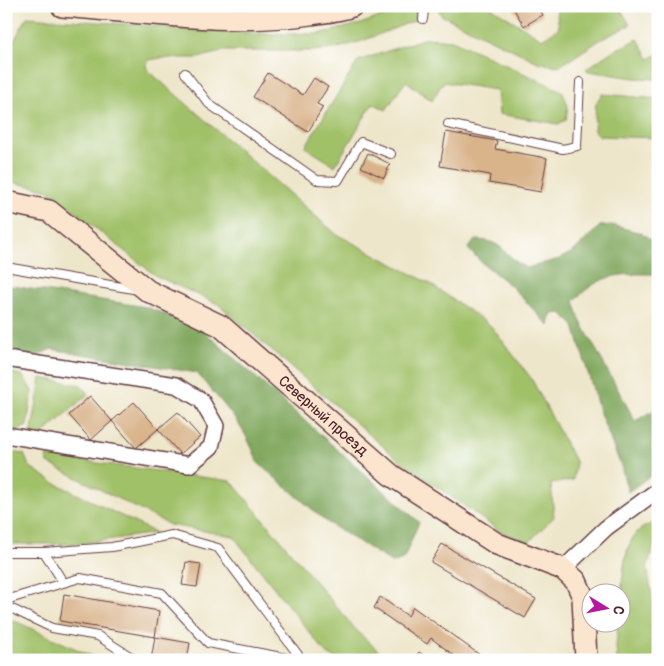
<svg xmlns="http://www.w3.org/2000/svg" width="664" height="666" viewBox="0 0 664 666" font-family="Pangolin,sans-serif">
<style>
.green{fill:#a1c169;stroke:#76704a}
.forest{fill:#80a75d;stroke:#656344}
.building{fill:#d9b48b}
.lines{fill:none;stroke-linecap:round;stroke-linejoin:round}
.lane-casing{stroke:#633d43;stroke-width:10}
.street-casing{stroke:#633d43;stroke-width:18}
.secondary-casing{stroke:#633d43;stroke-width:24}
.lane{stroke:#fff;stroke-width:8}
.street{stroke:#fff;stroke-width:15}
.secondary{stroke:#fce5cf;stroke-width:21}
.labels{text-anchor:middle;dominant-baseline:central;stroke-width:4;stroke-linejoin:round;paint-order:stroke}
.street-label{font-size:15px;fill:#4a1f2b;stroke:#fff}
</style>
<rect width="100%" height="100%" fill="#fff"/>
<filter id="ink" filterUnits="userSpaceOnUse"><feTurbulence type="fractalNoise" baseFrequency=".02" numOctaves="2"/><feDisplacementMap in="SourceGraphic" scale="10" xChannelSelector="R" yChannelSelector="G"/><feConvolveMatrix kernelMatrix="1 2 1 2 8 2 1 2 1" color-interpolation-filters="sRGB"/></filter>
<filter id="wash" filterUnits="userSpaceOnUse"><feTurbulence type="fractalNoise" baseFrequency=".0096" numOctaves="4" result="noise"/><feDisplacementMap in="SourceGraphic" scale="20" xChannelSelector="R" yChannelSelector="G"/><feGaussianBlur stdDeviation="1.12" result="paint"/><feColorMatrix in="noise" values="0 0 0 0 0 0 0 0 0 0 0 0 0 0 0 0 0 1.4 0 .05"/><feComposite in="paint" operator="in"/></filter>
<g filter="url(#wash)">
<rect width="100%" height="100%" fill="#eee6ca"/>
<g class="green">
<path d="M437,6H489L542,39L559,28L556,6H627L621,10L630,25L600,40L560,66L540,63L441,15Z"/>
<path d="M409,7L414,9L417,14L416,20L362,41L334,49L312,51H224L198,58H161L149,60L146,67L151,73L336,234L429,283L491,326L531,378L576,463L573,480L551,484L554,517L529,542L501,532L399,460L218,304L156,276L46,189L6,181V56L27,17L266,34H318L360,24Z"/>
<path d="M426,38L452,40L562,91L568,106L566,120L558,124L499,114L497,90L443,82L432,101L406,81L386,110L373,103L335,166L305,147L358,61Z"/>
<path d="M638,39L649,59L658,54V79L634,78L588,71L586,69L611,52Z"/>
<path d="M602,94L658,99V138L599,136L594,130L596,103Z"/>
<path d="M6,372L22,375L32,391L27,426L15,432L6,431Z"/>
<path d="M41,378L81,385L88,394L41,436H31Z"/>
<path d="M6,451L24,454L29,466L53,482L156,533L77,544H6Z"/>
<path d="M46,456L231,481L356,630L388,660H337L325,652L233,536L170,525L48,463Z"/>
<path d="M658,520V532L647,568L655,612L658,617V660H617L616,646L618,624H622C622,597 619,553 637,532C642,527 652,524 658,520Z"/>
<path d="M6,617L96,658L100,660H25L6,653Z"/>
</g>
<g class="forest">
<path d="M612,225L641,233L658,244V274C620,274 602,272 574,301L580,320L635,421L658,408V470L628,492L621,466L600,413L574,326L561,313L551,314L549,326L510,285L481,262L468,249L475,240C506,240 503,257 527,268L559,259L573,252L600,226Z"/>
<path d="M6,285L146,307L199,327L419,522L404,558L393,563L327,522L257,462C247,427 220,401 197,373L51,349L32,358L6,352Z"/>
</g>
<g id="blocks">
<g class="building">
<path d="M512,6H538L543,15L524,26Z"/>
<path d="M268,73L303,95L314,78L328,87L317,104L323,107L308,132L253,97Z"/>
<path d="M446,132L497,141L495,149L547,158L541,192L489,183L490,175L440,166Z"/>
<path d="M368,153L390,164L384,178L361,167Z"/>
<path d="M90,396L112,421L91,440L69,415Z"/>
<path d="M134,402L158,429L136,448L112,421Z"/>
<path d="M178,412L200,437L180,454L158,429Z"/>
<path d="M442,544L536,599L525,618L431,562Z"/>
<path d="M186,562L201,564L197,587L182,585Z"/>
<path d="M657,583H658V599L655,594Z"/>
<path d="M64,594L159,611L155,637L60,621Z"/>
<path d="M380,597L408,616L413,607L487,660H460L431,638L427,644L374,608Z"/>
<path d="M155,637L190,643L187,660H151Z"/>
<path d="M419,652L430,660H413Z"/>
</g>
</g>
</g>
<g filter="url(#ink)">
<use href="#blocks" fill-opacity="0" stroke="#633d43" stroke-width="1"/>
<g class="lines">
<g class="lane-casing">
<g id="lane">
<path d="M422,6L424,10L423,19"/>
<path d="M185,73L209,104L317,180L338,181L361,142L391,154"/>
<path d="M448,124L563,149L577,146L580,82"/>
<path d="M6,267L139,290"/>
<path d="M6,552H44L112,547L172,535L218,548L302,660"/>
<path d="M44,552L63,582"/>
<path d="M6,600L80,578L162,593L208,643L297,660"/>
<path d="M6,606L52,628L98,636L136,660"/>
</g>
</g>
<g class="street-casing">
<g id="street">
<path d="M6,359L176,385L201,400L216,426L211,447L189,465L6,435"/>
<path d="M563,569L606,528L658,490"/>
</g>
</g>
<g class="secondary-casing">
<g id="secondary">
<path d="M62,6C145,12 228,26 310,14C324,12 339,11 352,6"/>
<path id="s1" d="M6,202L49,211L148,291L221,326L391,475L497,544L563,569L576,581L583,597L586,660"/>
</g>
</g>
<use href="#lane" class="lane"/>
<use href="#street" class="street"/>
<use href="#secondary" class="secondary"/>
</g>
</g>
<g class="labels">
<g class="street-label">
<text stroke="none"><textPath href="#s1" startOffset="388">Северный проезд</textPath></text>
</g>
</g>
<rect width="664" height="666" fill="none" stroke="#fff" stroke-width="25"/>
<g transform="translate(606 608) rotate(100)"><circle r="24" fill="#ffffff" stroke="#b7a5aa"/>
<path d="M0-4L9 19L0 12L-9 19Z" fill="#b5179e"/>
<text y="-8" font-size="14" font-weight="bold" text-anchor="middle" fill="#4a1f2b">С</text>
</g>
</svg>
